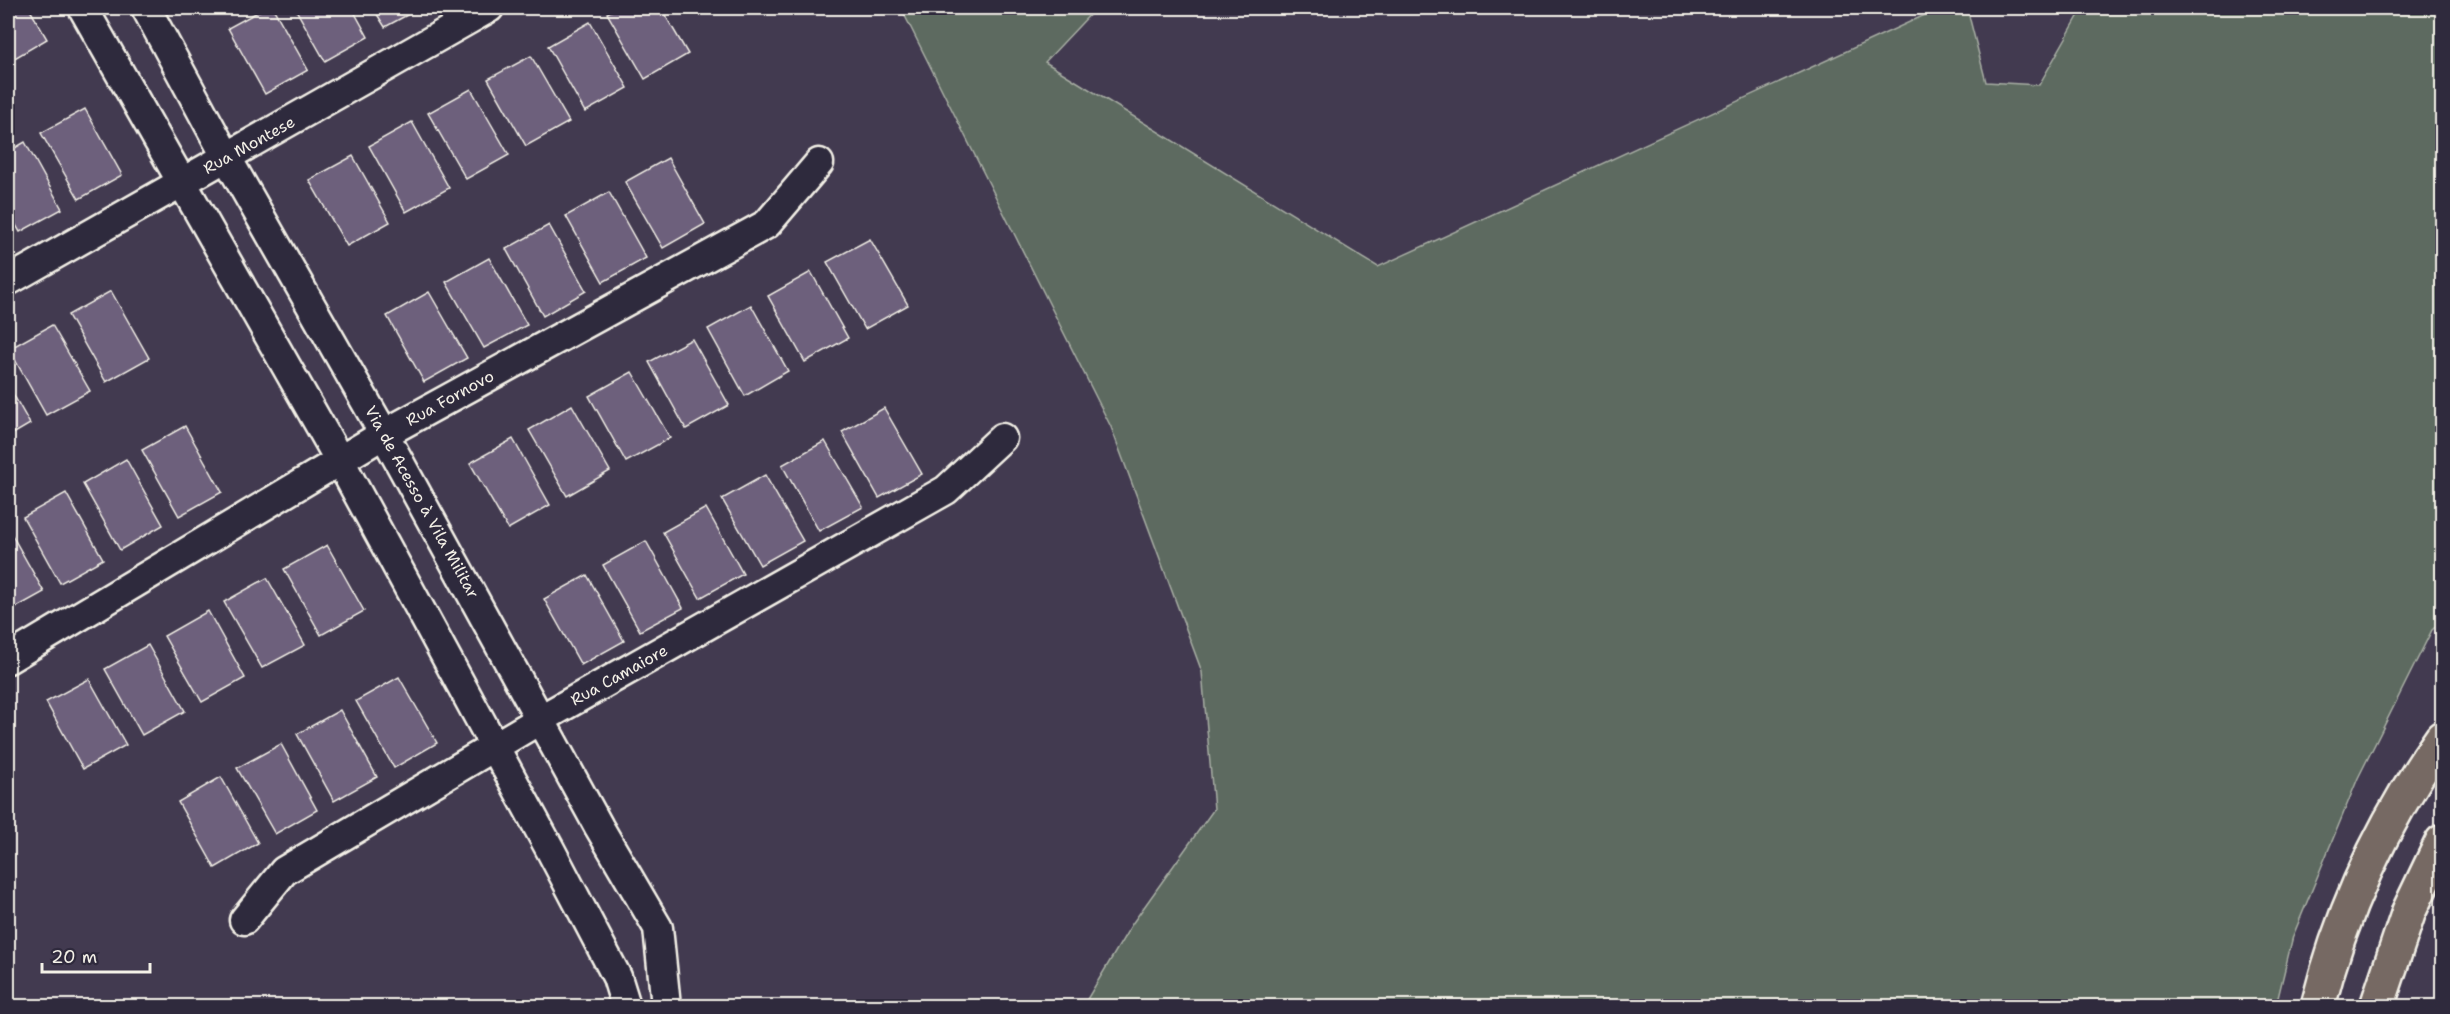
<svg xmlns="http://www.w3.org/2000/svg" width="2450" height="1014" viewBox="0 0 2450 1014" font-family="'Shantell Sans',sans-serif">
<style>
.green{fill:#5d6b61;stroke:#a8aea4;stroke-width:1.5}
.building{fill:#6d607c;stroke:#f4f1e8;stroke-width:1.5}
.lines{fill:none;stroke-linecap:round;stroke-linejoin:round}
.minor-casing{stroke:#f4f1e8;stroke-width:33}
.primary-casing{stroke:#f4f1e8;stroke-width:38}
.minor{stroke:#2f2a3d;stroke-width:28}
.primary{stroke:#766964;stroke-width:33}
.labels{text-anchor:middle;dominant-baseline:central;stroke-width:5;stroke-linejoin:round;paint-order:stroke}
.street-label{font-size:16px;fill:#f4f1e8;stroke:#2f2a3d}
</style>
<rect width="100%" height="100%" fill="#423a50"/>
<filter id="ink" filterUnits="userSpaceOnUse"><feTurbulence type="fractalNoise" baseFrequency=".0167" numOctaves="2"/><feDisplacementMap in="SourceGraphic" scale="12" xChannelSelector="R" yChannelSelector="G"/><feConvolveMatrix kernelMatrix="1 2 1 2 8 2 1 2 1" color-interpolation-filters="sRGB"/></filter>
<g filter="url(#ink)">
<path class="green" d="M901,8H1096L1045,62L1378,267L1940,8H1967L1986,82L2039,85L2083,8H2442V621L2432,630L2358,778L2293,936L2276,1006H1083L1132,924L1214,809L1202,672L1111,427Z"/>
<g class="building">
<path d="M8,8H29L47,39L8,62Z"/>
<path d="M265,8H273L308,70L265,94L228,28Z"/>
<path d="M295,8H352L368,37L325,61Z"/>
<path d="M373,8H420L385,27Z"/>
<path d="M617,8H661L688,54L645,79L607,13Z"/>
<path d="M590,22L628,88L585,112L548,46Z"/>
<path d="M531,56L569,122L526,146L488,79Z"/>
<path d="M471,89L509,155L466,179L428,113Z"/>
<path d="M85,109L122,175L79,199L41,133Z"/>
<path d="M412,122L449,188L406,212L369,146Z"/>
<path d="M25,142L62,209L20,232L8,211V152Z"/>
<path d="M353,156L390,222L347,246L309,180Z"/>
<path d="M668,158L705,224L663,248L625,182Z"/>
<path d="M609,192L646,258L603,282L566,216Z"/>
<path d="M549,225L586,291L543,316L506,249Z"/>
<path d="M870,239L908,305L865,329L827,262Z"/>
<path d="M489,258L527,325L484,348L446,282Z"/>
<path d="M811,272L848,338L805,362L768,296Z"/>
<path d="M111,291L149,358L106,382L68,315Z"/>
<path d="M429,292L467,358L424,382L387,316Z"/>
<path d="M751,305L788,371L745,396L708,329Z"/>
<path d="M52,325L90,391L46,415L9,349Z"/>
<path d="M692,339L729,405L686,429L649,362Z"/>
<path d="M632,372L670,438L626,462L589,396Z"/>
<path d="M8,385L30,424L8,437Z"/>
<path d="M572,405L610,471L567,496L529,430Z"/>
<path d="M884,408L922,474L879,498L842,432Z"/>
<path d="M185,426L222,492L179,516L142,450Z"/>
<path d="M513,439L550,505L508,529L470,463Z"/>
<path d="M825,441L863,507L819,531L782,465Z"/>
<path d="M126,459L163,525L120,550L83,484Z"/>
<path d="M765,475L803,541L760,565L722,499Z"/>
<path d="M66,493L103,559L60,583L23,517Z"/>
<path d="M706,508L743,574L700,598L663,532Z"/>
<path d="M8,528L44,592L8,612Z"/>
<path d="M646,541L683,608L640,631L603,565Z"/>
<path d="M327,545L364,611L321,635L284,569Z"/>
<path d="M587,575L624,641L581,665L544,599Z"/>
<path d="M267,578L305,645L262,668L224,602Z"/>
<path d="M208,611L245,678L202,702L164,636Z"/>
<path d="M148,645L185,711L142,735L105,669Z"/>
<path d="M399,677L437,743L394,768L356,701Z"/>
<path d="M89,679L126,745L83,769L46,702Z"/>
<path d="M340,710L377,777L334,801L297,734Z"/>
<path d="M281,744L317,810L275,834L237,768Z"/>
<path d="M221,777L258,843L215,868L178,802Z"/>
</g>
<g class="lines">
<g class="minor-casing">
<g id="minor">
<path d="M83,8L340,461L551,851L617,977L626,1006"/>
<path d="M146,8L227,158L384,434L599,827L658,928L666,1006"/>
<path d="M8,281L489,8"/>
<path d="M8,659L384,434L767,224L819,163"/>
<path d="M244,920L284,871L541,719L946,490L1002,438"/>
</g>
</g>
<g class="primary-casing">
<g id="primary">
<path d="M2318,1006C2342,909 2384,820 2442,738"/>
<path d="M2377,1006L2409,911L2442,842"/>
</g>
</g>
<use href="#minor" class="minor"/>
<use href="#primary" class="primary"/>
</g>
</g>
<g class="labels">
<g class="street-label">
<text transform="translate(249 145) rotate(-29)">Rua Montese</text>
<text transform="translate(450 398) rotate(-29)">Rua Fornovo</text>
<text transform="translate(422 502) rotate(61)">Via de Acesso à Vila Militar</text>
<text transform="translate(619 675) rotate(-29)">Rua Camaiore</text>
</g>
</g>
<rect width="2450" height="1014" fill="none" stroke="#2f2a3d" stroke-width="30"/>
<rect x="15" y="15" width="2420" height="984" fill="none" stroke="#f4f1e8" stroke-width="2" filter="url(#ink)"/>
<path d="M42 963v9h108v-9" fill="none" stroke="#f4f1e8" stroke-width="3"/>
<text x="51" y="963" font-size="18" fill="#f4f1e8" stroke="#2f2a3d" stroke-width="4.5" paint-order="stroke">20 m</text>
</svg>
